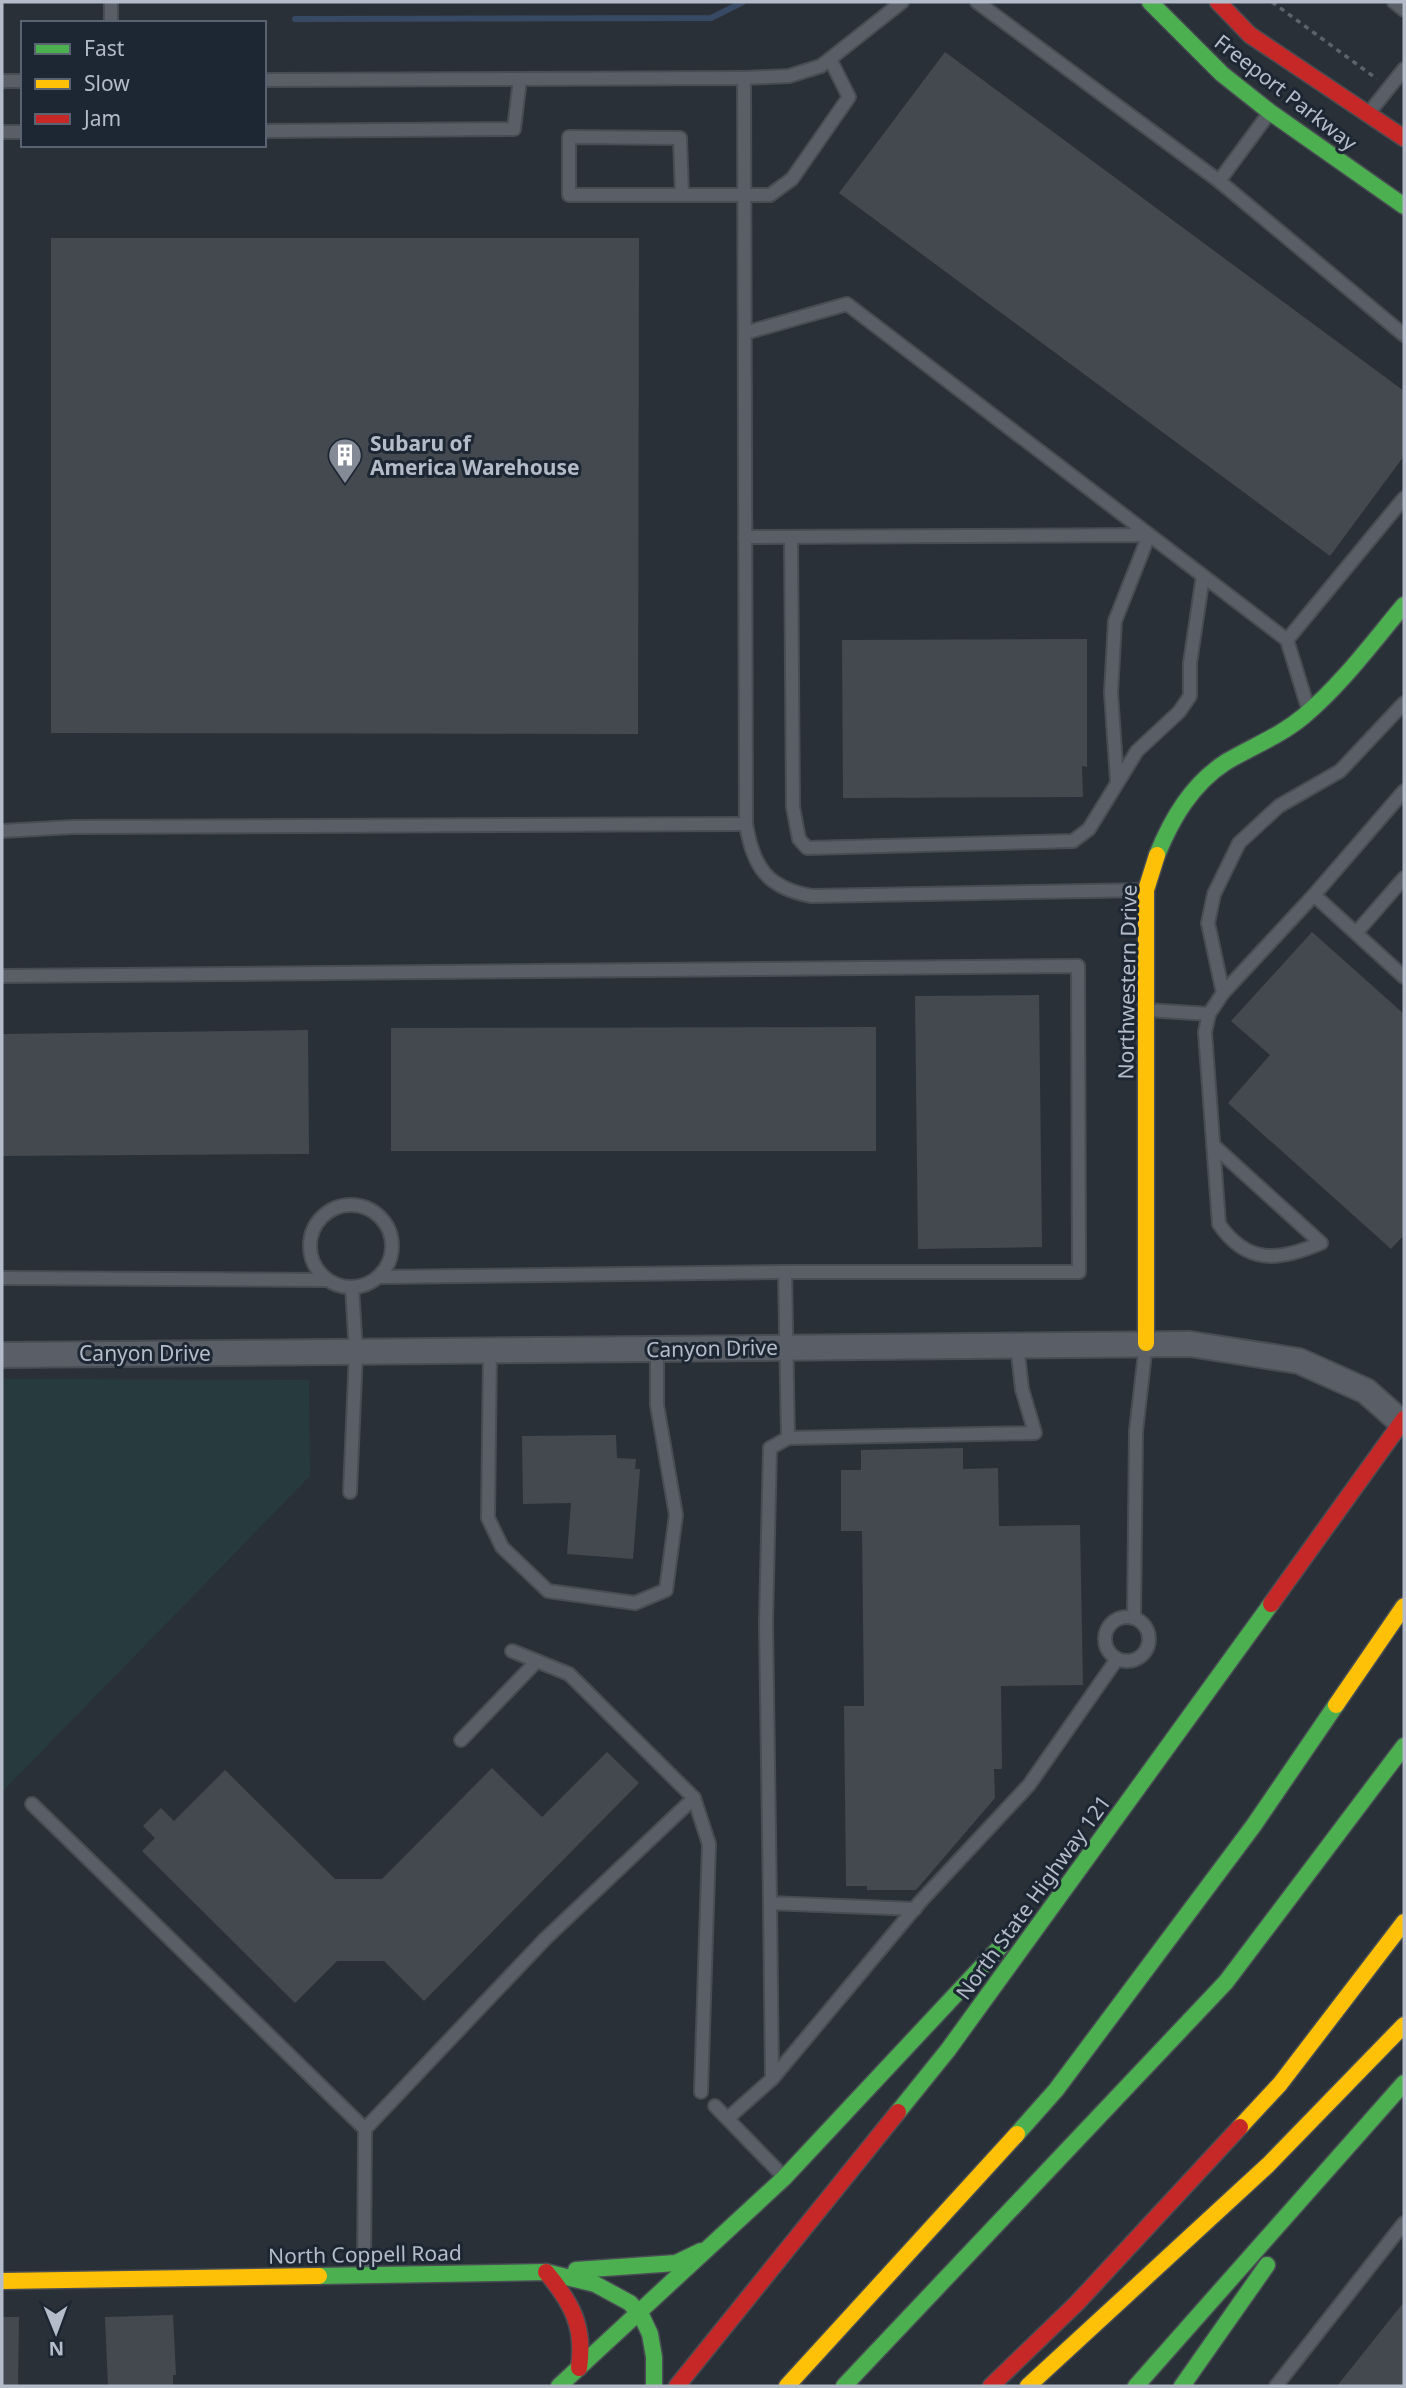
<svg xmlns="http://www.w3.org/2000/svg" width="1406" height="2388" viewBox="0 0 1406 2388" font-family="'Noto Sans',sans-serif">
<style>
.green{fill:#273a3e}
.lines{fill:none;stroke-linecap:round;stroke-linejoin:round}
.stream{stroke:#384963;stroke-width:6}
.building{fill:#444950}
.lane-casing{stroke:#484c53;stroke-width:16}
.street-casing{stroke:#484c53;stroke-width:28}
.fast-casing{stroke:#484c53;stroke-width:19}
.slow-casing{stroke:#484c53;stroke-width:19}
.jam-casing{stroke:#484c53;stroke-width:19}
.path{stroke:#5d636a;stroke-width:3.5;stroke-dasharray:5 5;stroke-linecap:butt}
.lane{stroke:#5a5e66;stroke-width:12}
.street{stroke:#5a5e66;stroke-width:24}
.fast{stroke:#4caf50;stroke-width:16}
.slow{stroke:#ffc107;stroke-width:16}
.jam{stroke:#c62828;stroke-width:16}
.labels{text-anchor:middle;dominant-baseline:central;stroke-width:6;stroke-linejoin:round;paint-order:stroke}
.street-label{font-size:21px;fill:#b4bcc9;stroke:#1d2633}
.poi-label{font-size:21px;font-weight:bold;fill:#b4bcc9;stroke:#1d2633;text-anchor:start}
</style>
<rect width="100%" height="100%" fill="#2a3038"/>
<path class="green" d="M2,1379L309,1380L310,1476L2,1792Z"/>
<g class="lines">
<path class="stream" d="M295,19L711,18L743,2"/>
</g>
<g class="building">
<path d="M945,52L1404,391V456L1330,556L839,193Z"/>
<path d="M51,238H639L638,734L51,733Z"/>
<path d="M1087,639V767L1082,766L1083,797L843,798L842,640Z"/>
<path d="M1312,932L1404,1014V1235L1391,1249L1228,1103L1270,1055L1231,1021Z"/>
<path d="M1039,995L1042,1247L918,1249L915,996Z"/>
<path d="M876,1027V1151H391V1028Z"/>
<path d="M308,1030L309,1154L2,1156V1034Z"/>
<path d="M616,1435L617,1458L636,1459L635,1469H640L633,1559L567,1554L571,1503L523,1504L522,1436Z"/>
<path d="M963,1448V1469L998,1468L999,1526L1080,1525L1083,1685L1001,1686L1002,1769H994L995,1798L916,1890H867V1886H846L844,1706H864L862,1531H841V1470H861V1450Z"/>
<path d="M607,1752L639,1783L424,2001L384,1961H337L295,2003L142,1851L155,1838L143,1826L161,1808L174,1821L225,1770L335,1879H382L492,1768L542,1817Z"/>
<path d="M1404,2302V2386H1337Z"/>
<path d="M173,2315L176,2375H173V2386H108L105,2317Z"/>
<path d="M2,2317H19L18,2386H2Z"/>
</g>
<g class="lines">
<g class="lane-casing">
<g id="lane">
<path d="M977,2L1219,181"/>
<path d="M1394,2L1404,10"/>
<path d="M111,23V2"/>
<path d="M744,78L789,76L821,66L902,2"/>
<path d="M264,80L744,78L746,824C753,867 767,888 812,896L1146,890"/>
<path d="M2,81H23"/>
<path d="M1270,112L1219,181L1404,335"/>
<path d="M1368,114L1404,69"/>
<path d="M264,131L514,129L520,79"/>
<path d="M2,132H23"/>
<path d="M682,195L680,138L569,137V195H770L792,179L849,97L830,59"/>
<path d="M745,333L847,304L1287,640L1308,708"/>
<path d="M745,537L1149,535L1115,621L1111,693L1117,780"/>
<path d="M791,537L793,807L799,839L807,848L1073,841L1089,829L1137,751L1179,712L1190,696V663L1203,576"/>
<path d="M1287,640L1404,498"/>
<path d="M1404,791L1314,895L1404,977"/>
<path d="M2,831L73,827L746,824"/>
<path d="M1356,933L1404,878"/>
<path d="M2,976L1078,966L1079,1272H785L788,1438"/>
<path d="M1223,993L1314,895"/>
<path d="M1146,1010L1209,1014L1223,993L1208,923L1214,894L1239,843L1279,806L1340,771L1404,703"/>
<path d="M1209,1014L1205,1032L1219,1224C1247,1265 1279,1261 1321,1243L1213,1145"/>
<circle cx="351" cy="1246" r="41"/>
<path d="M378,1277L785,1272"/>
<path d="M2,1278L326,1280"/>
<path d="M490,1350L488,1518L502,1547L548,1591L635,1603L666,1590L676,1515L657,1405V1349"/>
<path d="M350,1492L356,1352L352,1287"/>
<circle cx="1127" cy="1639" r="22"/>
<path d="M1134,1618L1136,1431L1146,1344"/>
<path d="M461,1740L536,1662"/>
<path d="M694,1798L709,1844L701,2092"/>
<path d="M32,1804L365,2129"/>
<path d="M770,1903L766,1622L770,1448L788,1438L1035,1433L1022,1389L1017,1345"/>
<path d="M772,2079L770,1903L915,1909"/>
<path d="M715,2106L784,2177"/>
<path d="M728,2118L772,2079L920,1902L1029,1785L1117,1659"/>
<path d="M364,2274L365,2129L545,1939L694,1798L569,1674L512,1651"/>
<path d="M1276,2386L1404,2223"/>
</g>
</g>
<g class="street-casing">
<path id="street" d="M2,1355L1190,1344L1299,1361L1366,1391L1402,1423"/>
</g>
<g class="fast-casing">
<g id="fast">
<path d="M1150,2L1222,74L1270,112L1404,206"/>
<path d="M1157,855C1172,818 1192,784 1226,762C1253,746 1280,736 1304,716C1342,684 1372,643 1404,605"/>
<path d="M898,2112L948,2050L1271,1604"/>
<path d="M1017,2134L1056,2090L1254,1825L1336,1705"/>
<path d="M576,2270L676,2263L701,2251"/>
<path d="M319,2276L546,2272L595,2284L630,2303L642,2317L650,2334L654,2357V2386"/>
<path d="M559,2386L784,2178L1001,1946"/>
<path d="M844,2386L1226,1982L1404,1746"/>
<path d="M1136,2386L1404,2083"/>
<path d="M1182,2386L1267,2265"/>
</g>
</g>
<g class="slow-casing">
<g id="slow">
<path d="M1146,1343V890L1157,855"/>
<path d="M1336,1705L1404,1606"/>
<path d="M1240,2127L1280,2084L1404,1922"/>
<path d="M2,2281L319,2276"/>
<path d="M787,2386L1017,2134"/>
<path d="M1028,2386L1268,2165L1404,2025"/>
</g>
</g>
<g class="jam-casing">
<g id="jam">
<path d="M1218,2L1250,35L1404,138"/>
<path d="M1271,1604L1404,1419"/>
<path d="M546,2272C572,2303 585,2327 579,2368"/>
<path d="M677,2386L898,2112"/>
<path d="M991,2386L1077,2303L1240,2127"/>
</g>
</g>
<path class="path" d="M1272,2L1377,79"/>
<use href="#lane" class="lane"/>
<use href="#street" class="street"/>
<use href="#fast" class="fast"/>
<use href="#slow" class="slow"/>
<use href="#jam" class="jam"/>
</g>
<defs>
<g id="building-pin" transform="scale(1.75)"><path d="M0 17L-7.5 6A9.5 9.5 0 1 1 7.5 6Z" fill="#848b96" stroke="#1d2633"/><path d="M-4-6H4V6H1V3H-1V6H-4ZM-2.5-4.3h1.7v1.8h-1.7ZM.8-4.3h1.7v1.8H.8ZM-2.5-1h1.7V.8h-1.7ZM.8-1h1.7V.8H.8Z" fill="#fff"/></g>
</defs>
<g fill-rule="evenodd">
<use href="#building-pin" x="345" y="455"/>
</g>
<g class="labels">
<g class="street-label">
<text transform="translate(1286 92) rotate(38)">Freeport Parkway</text>
<text transform="translate(1127 982) rotate(-89)">Northwestern Drive</text>
<text transform="translate(712 1348) rotate(-1)">Canyon Drive</text>
<text x="145" y="1353">Canyon Drive</text>
<text transform="translate(1033 1897) rotate(-54)">North State Highway 121</text>
<text transform="translate(365 2254) rotate(-1)">North Coppell Road</text>
</g>
<g class="poi-label">
<text x="370" y="443">Subaru of<tspan x="370" dy="24">America Warehouse</tspan></text>
</g>
</g>
<rect width="1406" height="2388" fill="none" stroke="#b4bcc9" stroke-width="7"/>
<rect x="21" y="21" width="245" height="126" fill="#1d2633" stroke="#59626f" stroke-width="2"/>
<rect x="35" y="44" width="35" height="10" fill="#4caf50" stroke="#59626f" stroke-width="2"/>
<text x="84" y="56" font-size="21" fill="#b4bcc9">Fast</text>
<rect x="35" y="79" width="35" height="10" fill="#ffc107" stroke="#59626f" stroke-width="2"/>
<text x="84" y="91" font-size="21" fill="#b4bcc9">Slow</text>
<rect x="35" y="114" width="35" height="10" fill="#c62828" stroke="#59626f" stroke-width="2"/>
<text x="84" y="126" font-size="21" fill="#b4bcc9">Jam</text>
<g transform="translate(56 2332) rotate(179)" stroke="#1d2633" stroke-width="5" paint-order="stroke">
<path d="M0-5L12 26L0 18L-12 26Z" fill="#b4bcc9"/>
<text y="-10" font-size="19" font-weight="bold" text-anchor="middle" fill="#b4bcc9">N</text>
</g>
</svg>
